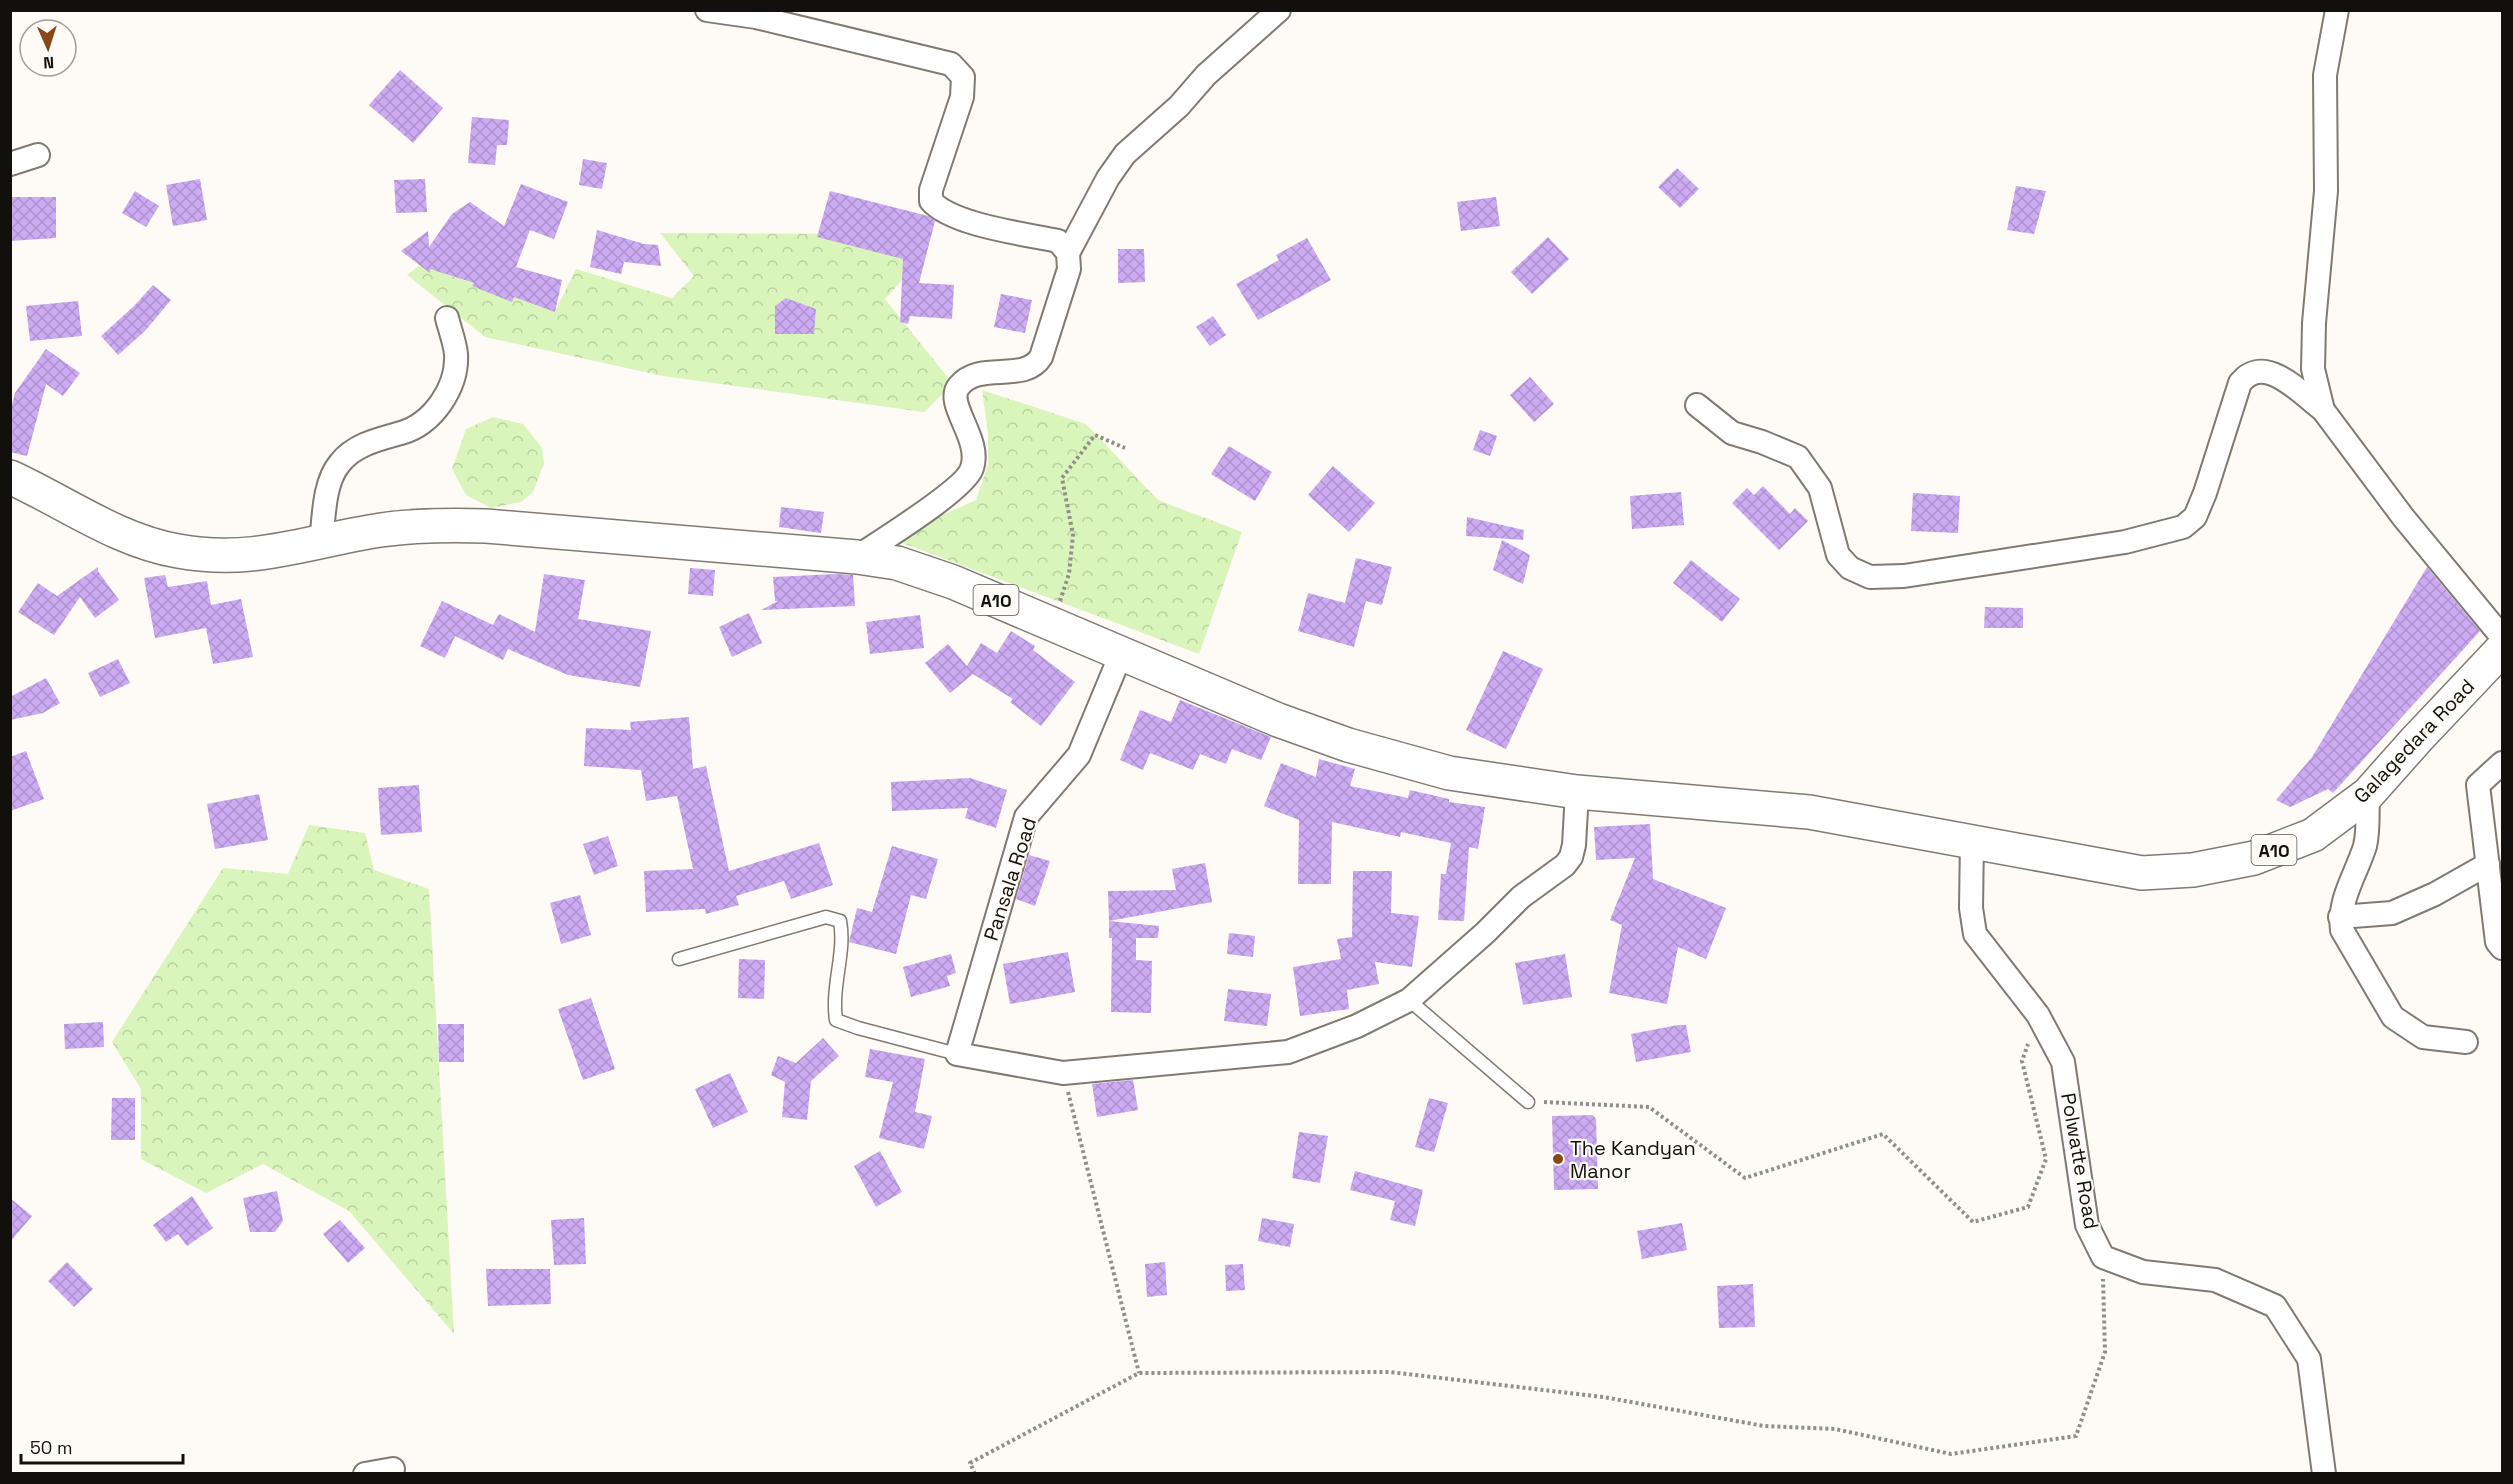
<svg xmlns="http://www.w3.org/2000/svg" width="2513" height="1484" viewBox="0 0 2513 1484" font-family="'Space Grotesk',sans-serif">
<style>
.forest{fill:url(#forest-crowns)}
.building{fill:url(#building-cross-hatch)}
.lines{fill:none;stroke-linecap:round;stroke-linejoin:round}
.service-casing{stroke:#817a73;stroke-width:15}
.minor-casing{stroke:#817a73;stroke-width:26}
.trunk-casing{stroke:#817a73;stroke-width:36}
.path{stroke:#928f8b;stroke-width:4;stroke-dasharray:3 3;stroke-linecap:butt}
.service{stroke:#fff;stroke-width:12}
.minor{stroke:#fff;stroke-width:22}
.trunk{stroke:#fff;stroke-width:33}
.poi-dot{fill:#894616;stroke:#fefaf5;stroke-width:2}
.labels{text-anchor:middle;dominant-baseline:central;stroke-width:4.5;stroke-linejoin:round;paint-order:stroke}
.shield{fill:#fefaf5;stroke:#595653;stroke-width:1.5}
.shield-label{font-size:18px;font-weight:bold;fill:#12100d}
.street-label{font-size:20px;fill:#12100d;stroke:#fefaf5}
.poi-label{font-size:20px;fill:#12100d;stroke:#fefaf5;text-anchor:start}
</style>
<defs>
<pattern id="forest-crowns" width="20" height="18" patternUnits="userSpaceOnUse" patternTransform="scale(1.5)"><rect width="20" height="18" fill="#d9f5bb"/><path d="M2 6a3 3 0 1 1 6 0M12 15a3 3 0 1 1 6 0" fill="none" stroke="#b9d1a0"/></pattern>
<pattern id="building-cross-hatch" width="8" height="8" patternUnits="userSpaceOnUse" patternTransform="scale(1.5)"><rect width="8" height="8" fill="#ccabf3"/><path d="M0 0l8 8M0 8l8-8" fill="none" stroke="#ae92cf"/></pattern>
</defs>
<rect width="100%" height="100%" fill="#fefaf5"/>
<g class="forest">
<path d="M660,233L855,234L926,253L885,299L953,384L924,412L663,376L485,337L407,275L420,265L555,311L576,269L672,298L694,276Z"/>
<path d="M982,390L1086,424L1158,500L1242,532L1199,654L900,542L936,518L976,500L988,465V433Z"/>
<path d="M493,417L523,424L542,448L544,463L533,492L521,502L491,508L466,495L452,469L466,429Z"/>
<path d="M309,825L365,833L374,870L429,889L454,1334L349,1211L263,1164L206,1193L141,1159V1089L112,1042L223,868L288,874Z"/>
</g>
<g class="building">
<path d="M400,70L443,108L413,143L369,105Z"/>
<path d="M472,117L509,120L507,145H497L495,165L468,163Z"/>
<path d="M583,159L607,163L602,189L579,185Z"/>
<path d="M1677,168L1699,189L1680,208L1658,187Z"/>
<path d="M200,179L207,220L173,226L166,185Z"/>
<path d="M425,179L427,212L396,213L394,180Z"/>
<path d="M521,184L568,202L554,239L530,230L516,267L562,280L555,312L514,297L512,302L472,286L474,283L430,269V273L401,251L428,231L429,247L452,214L470,202L504,226Z"/>
<path d="M2016,186L2046,191L2034,234L2007,230Z"/>
<path d="M135,191L159,206L146,227L122,213Z"/>
<path d="M830,191L928,216L935,221L919,283L954,285L952,319L910,316L908,324L900,322L903,259L817,237Z"/>
<path d="M10,197H56V238L10,241Z"/>
<path d="M1496,197L1500,226L1461,231L1457,202Z"/>
<path d="M597,230L644,244L658,245L661,266L624,262L621,274L590,267Z"/>
<path d="M1548,237L1569,259L1532,294L1511,272Z"/>
<path d="M1307,238L1331,280L1258,320L1236,284L1279,260L1276,255Z"/>
<path d="M1118,249H1144L1145,282L1118,283Z"/>
<path d="M153,285L171,300L145,331L118,355L101,336L134,306Z"/>
<path d="M1001,294L1032,300L1025,333L994,327Z"/>
<path d="M786,298L816,309L814,334H775V306Z"/>
<path d="M78,301L82,336L30,341L26,306Z"/>
<path d="M1213,316L1226,335L1210,346L1196,327Z"/>
<path d="M46,349L80,373L63,396L46,384L27,456L10,452V412L15,393Z"/>
<path d="M1530,377L1554,404L1534,422L1510,395Z"/>
<path d="M1480,430L1497,436L1490,456L1473,450Z"/>
<path d="M1229,446L1272,472L1255,501L1211,474Z"/>
<path d="M1333,466L1375,503L1349,532L1308,495Z"/>
<path d="M1763,486L1790,514L1795,508L1808,521L1779,550L1732,503L1747,488L1754,495Z"/>
<path d="M1681,492L1684,525L1632,529L1630,496Z"/>
<path d="M1913,493L1960,496L1958,533L1911,531Z"/>
<path d="M781,507L824,512L821,533L779,527Z"/>
<path d="M1467,517L1524,530L1523,540L1466,536Z"/>
<path d="M1502,540L1530,555L1523,584L1493,570Z"/>
<path d="M1356,558L1392,567L1382,605L1366,601L1354,647L1298,631L1308,593L1345,603Z"/>
<path d="M1691,560L1740,599L1722,622L1673,583Z"/>
<path d="M98,567V571L119,600L95,618L80,597L54,635L18,612L38,583L57,596Z"/>
<path d="M2427,567L2480,631L2333,793L2328,789L2290,807L2276,800L2312,757Z"/>
<path d="M690,568L715,570L713,596L688,594Z"/>
<path d="M544,574L585,580L578,619L651,631L640,687L568,675L508,649L503,660L455,636L445,658L420,646L442,601L493,625L499,614L535,632Z"/>
<path d="M836,574L853,575L855,606L761,610L778,601H775L773,577Z"/>
<path d="M165,575L168,587L207,581L211,605L241,599L253,657L213,664L206,628L155,638L144,578Z"/>
<path d="M1985,607L2023,608V628H1984Z"/>
<path d="M749,613L762,643L732,657L719,627Z"/>
<path d="M920,615L924,648L870,654L866,622Z"/>
<path d="M1011,631L1035,646L1033,650L1075,682L1041,726L1010,702L1013,699L973,674L950,693L925,663L948,644L967,666L981,643L997,653Z"/>
<path d="M1503,651L1543,669L1506,749L1466,730Z"/>
<path d="M118,659L130,683L100,697L88,673Z"/>
<path d="M46,678L60,703L43,713L10,720V697Z"/>
<path d="M1180,700L1271,737L1261,760L1232,749L1226,764L1200,754L1193,770L1150,753L1143,770L1120,760L1140,710L1171,722Z"/>
<path d="M689,717L693,769L706,766L729,871L819,843L833,885L791,899L784,881L736,896L739,905L706,914L705,909L646,912L644,871L693,869L677,796L646,801L641,770L584,766L586,728L631,730L630,722Z"/>
<path d="M26,751L44,799L10,811V757Z"/>
<path d="M1319,759L1355,769L1350,786L1408,798L1410,790L1449,799V802L1485,807L1478,849L1469,847L1464,921L1438,920L1441,874H1446L1451,843L1401,832L1400,837L1332,822L1331,884H1298L1299,820L1264,806L1281,763L1316,777Z"/>
<path d="M970,778L1007,790L996,828L965,818L968,808L892,811L891,782Z"/>
<path d="M419,785L422,832L381,835L378,788Z"/>
<path d="M259,794L268,840L215,849L207,804Z"/>
<path d="M1650,824L1653,879L1726,908L1706,959L1678,947L1667,1004L1609,993L1622,925L1610,920L1635,858L1596,860L1594,827Z"/>
<path d="M608,836L618,866L594,875L583,844Z"/>
<path d="M892,846L938,859L926,899L911,895L896,954L849,942L857,908L872,912Z"/>
<path d="M1029,855L1050,861L1035,906L1016,899Z"/>
<path d="M1205,863L1212,902L1109,921L1108,891L1176,890L1172,869Z"/>
<path d="M1353,871H1392L1391,913L1419,916L1412,967L1375,962L1379,984L1347,990L1349,1009L1300,1016L1293,967L1341,959L1337,939L1352,937Z"/>
<path d="M580,895L591,935L561,944L550,903Z"/>
<path d="M1109,921L1159,926L1158,938H1136V960L1152,961L1151,1013L1111,1012L1112,938H1109Z"/>
<path d="M1229,933L1255,936L1253,957L1227,954Z"/>
<path d="M1068,952L1075,992L1010,1004L1003,964Z"/>
<path d="M951,954L956,973L947,976L950,986L911,997L903,967Z"/>
<path d="M1565,954L1572,997L1523,1005L1515,963Z"/>
<path d="M739,959L765,960L764,999L738,998Z"/>
<path d="M1228,989L1271,994L1267,1026L1224,1021Z"/>
<path d="M591,998L615,1069L583,1080L558,1009Z"/>
<path d="M103,1022L104,1047L65,1049L64,1024Z"/>
<path d="M438,1024H464V1062H439Z"/>
<path d="M1678,1025H1686L1691,1052L1636,1062L1631,1034Z"/>
<path d="M823,1038L839,1056L811,1081L807,1120L782,1117L785,1082L771,1075L778,1056L796,1063Z"/>
<path d="M870,1049L925,1059L915,1112L932,1116L924,1149L879,1138L893,1082L865,1077Z"/>
<path d="M730,1073L748,1112L713,1128L695,1089Z"/>
<path d="M1133,1080L1138,1110L1097,1117L1092,1084Z"/>
<path d="M112,1098H135V1140H111Z"/>
<path d="M1429,1098L1448,1103L1434,1152L1415,1147Z"/>
<path d="M1593,1115L1596,1119L1598,1189L1554,1190L1552,1116Z"/>
<path d="M1299,1132L1328,1136L1320,1183L1292,1178Z"/>
<path d="M880,1151L902,1192L876,1207L854,1166Z"/>
<path d="M1355,1171L1423,1190L1415,1226L1390,1220L1395,1201L1350,1190Z"/>
<path d="M277,1191L283,1221L275,1232H250L243,1198Z"/>
<path d="M192,1196L213,1228L187,1246L178,1234L166,1242L153,1225Z"/>
<path d="M10,1198L32,1216L10,1242Z"/>
<path d="M584,1218L586,1264L554,1265L551,1220Z"/>
<path d="M1262,1218L1294,1224L1290,1247L1258,1241Z"/>
<path d="M340,1220L365,1248L348,1263L323,1234Z"/>
<path d="M1682,1223L1687,1250L1642,1259L1637,1231Z"/>
<path d="M67,1262L93,1289L74,1307L48,1281Z"/>
<path d="M1165,1262L1167,1295L1147,1297L1145,1264Z"/>
<path d="M1243,1264L1245,1290L1226,1291L1225,1265Z"/>
<path d="M486,1269H550L551,1304L488,1306Z"/>
<path d="M1753,1284L1755,1327L1719,1328L1717,1286Z"/>
</g>
<g class="lines">
<g class="service-casing">
<g id="service">
<path d="M679,959L826,917L840,921C846,953 831,985 836,1020L858,1028L957,1054"/>
<path d="M1409,1000L1528,1102"/>
</g>
</g>
<g class="minor-casing">
<g id="minor">
<path d="M707,10L756,17L951,64L963,77L962,97L931,190V201C952,225 1025,234 1058,241L1068,253L1069,269L1041,357C1024,384 980,360 959,386C944,404 982,438 972,468C966,489 879,542 857,557"/>
<path d="M2337,10L2325,75L2326,191L2314,323L2313,369L2323,410L2403,517L2502,637"/>
<path d="M10,164L38,155"/>
<path d="M1068,253L1108,178L1125,154L1179,106L1206,75L1279,10"/>
<path d="M1697,405L1732,433L1762,442L1798,457L1820,488L1838,555L1850,568L1870,577L1904,576L2125,542L2183,527L2195,517L2205,493L2240,383C2265,352 2300,393 2323,410"/>
<path d="M321,543C324,519 323,483 340,463C355,444 380,439 401,433C433,424 458,387 456,354C455,343 450,330 447,318"/>
<path d="M1121,654L1079,755L1026,817L957,1054L1063,1073L1288,1052L1357,1026L1409,1000L1485,933L1521,897L1565,865L1571,857L1574,845L1577,792"/>
<path d="M2502,763L2478,785L2497,942L2502,948"/>
<path d="M2368,794C2367,810 2369,830 2365,846C2356,875 2338,899 2342,930L2393,1017L2423,1037L2466,1042"/>
<path d="M1972,840L1971,908L1975,934L2038,1015L2063,1062L2087,1225L2103,1257L2143,1272L2215,1280L2275,1306L2309,1359L2324,1474"/>
<path d="M2340,917L2392,913L2435,894L2488,864"/>
<path d="M365,1474L393,1469"/>
</g>
</g>
<g class="trunk-casing">
<path id="trunk" d="M10,477C65,502 118,541 178,551C254,565 308,541 381,530C416,525 451,525 486,526L857,557L897,563L953,582L1278,720L1348,745L1449,773L1577,792L1809,812L2142,873L2193,870L2254,858L2313,835L2368,794L2417,739L2502,649"/>
</g>
<g class="path">
<path d="M1060,601L1069,574L1073,535L1062,478L1095,435L1125,448"/>
<path d="M1068,1092L1139,1373"/>
<path d="M1544,1102L1649,1107L1745,1178L1883,1134L1973,1222L2028,1207L2046,1159L2022,1061L2028,1044"/>
<path d="M975,1474L970,1463L1139,1373L1390,1372L1603,1397L1764,1426L1835,1429L1951,1454L2076,1436L2105,1352L2103,1279"/>
</g>
<use href="#service" class="service"/>
<use href="#minor" class="minor"/>
<use href="#trunk" class="trunk"/>
</g>
<circle class="poi-dot" cx="1558" cy="1159" r="6"/>
<g class="labels">
<g class="shield">
<rect x="973.5" y="585" width="45" height="30" rx="4.5"/>
<rect x="2251.5" y="835" width="45" height="30" rx="4.5"/>
</g>
<g class="shield-label">
<text x="996" y="600">A10</text>
<text x="2274" y="850">A10</text>
</g>
<g class="street-label">
<text transform="translate(2414 741) rotate(-46)">Galagedara Road</text>
<text transform="translate(1010 879) rotate(-72)">Pansala Road</text>
<text transform="translate(2080 1161) rotate(80)">Polwatte Road</text>
</g>
<g class="poi-label">
<text x="1570" y="1148">The Kandyan<tspan x="1570" dy="23">Manor</tspan></text>
</g>
</g>
<rect width="2513" height="1484" fill="none" stroke="#12100d" stroke-width="24"/>
<g transform="translate(48 48) rotate(177)"><circle r="28" fill="#fefaf5" stroke="#a09c98" stroke-width="1.5"/>
<path d="M0-4.5L10 22L0 15L-10 22Z" fill="#894616"/>
<text y="-9" font-size="16" font-weight="bold" text-anchor="middle" fill="#12100d">N</text>
</g>
<path d="M21 1454v9h162v-9" fill="none" stroke="#12100d" stroke-width="3"/>
<text x="30" y="1454" font-size="18" fill="#12100d" stroke="#fefaf5" stroke-width="4.5" paint-order="stroke">50 m</text>
</svg>
